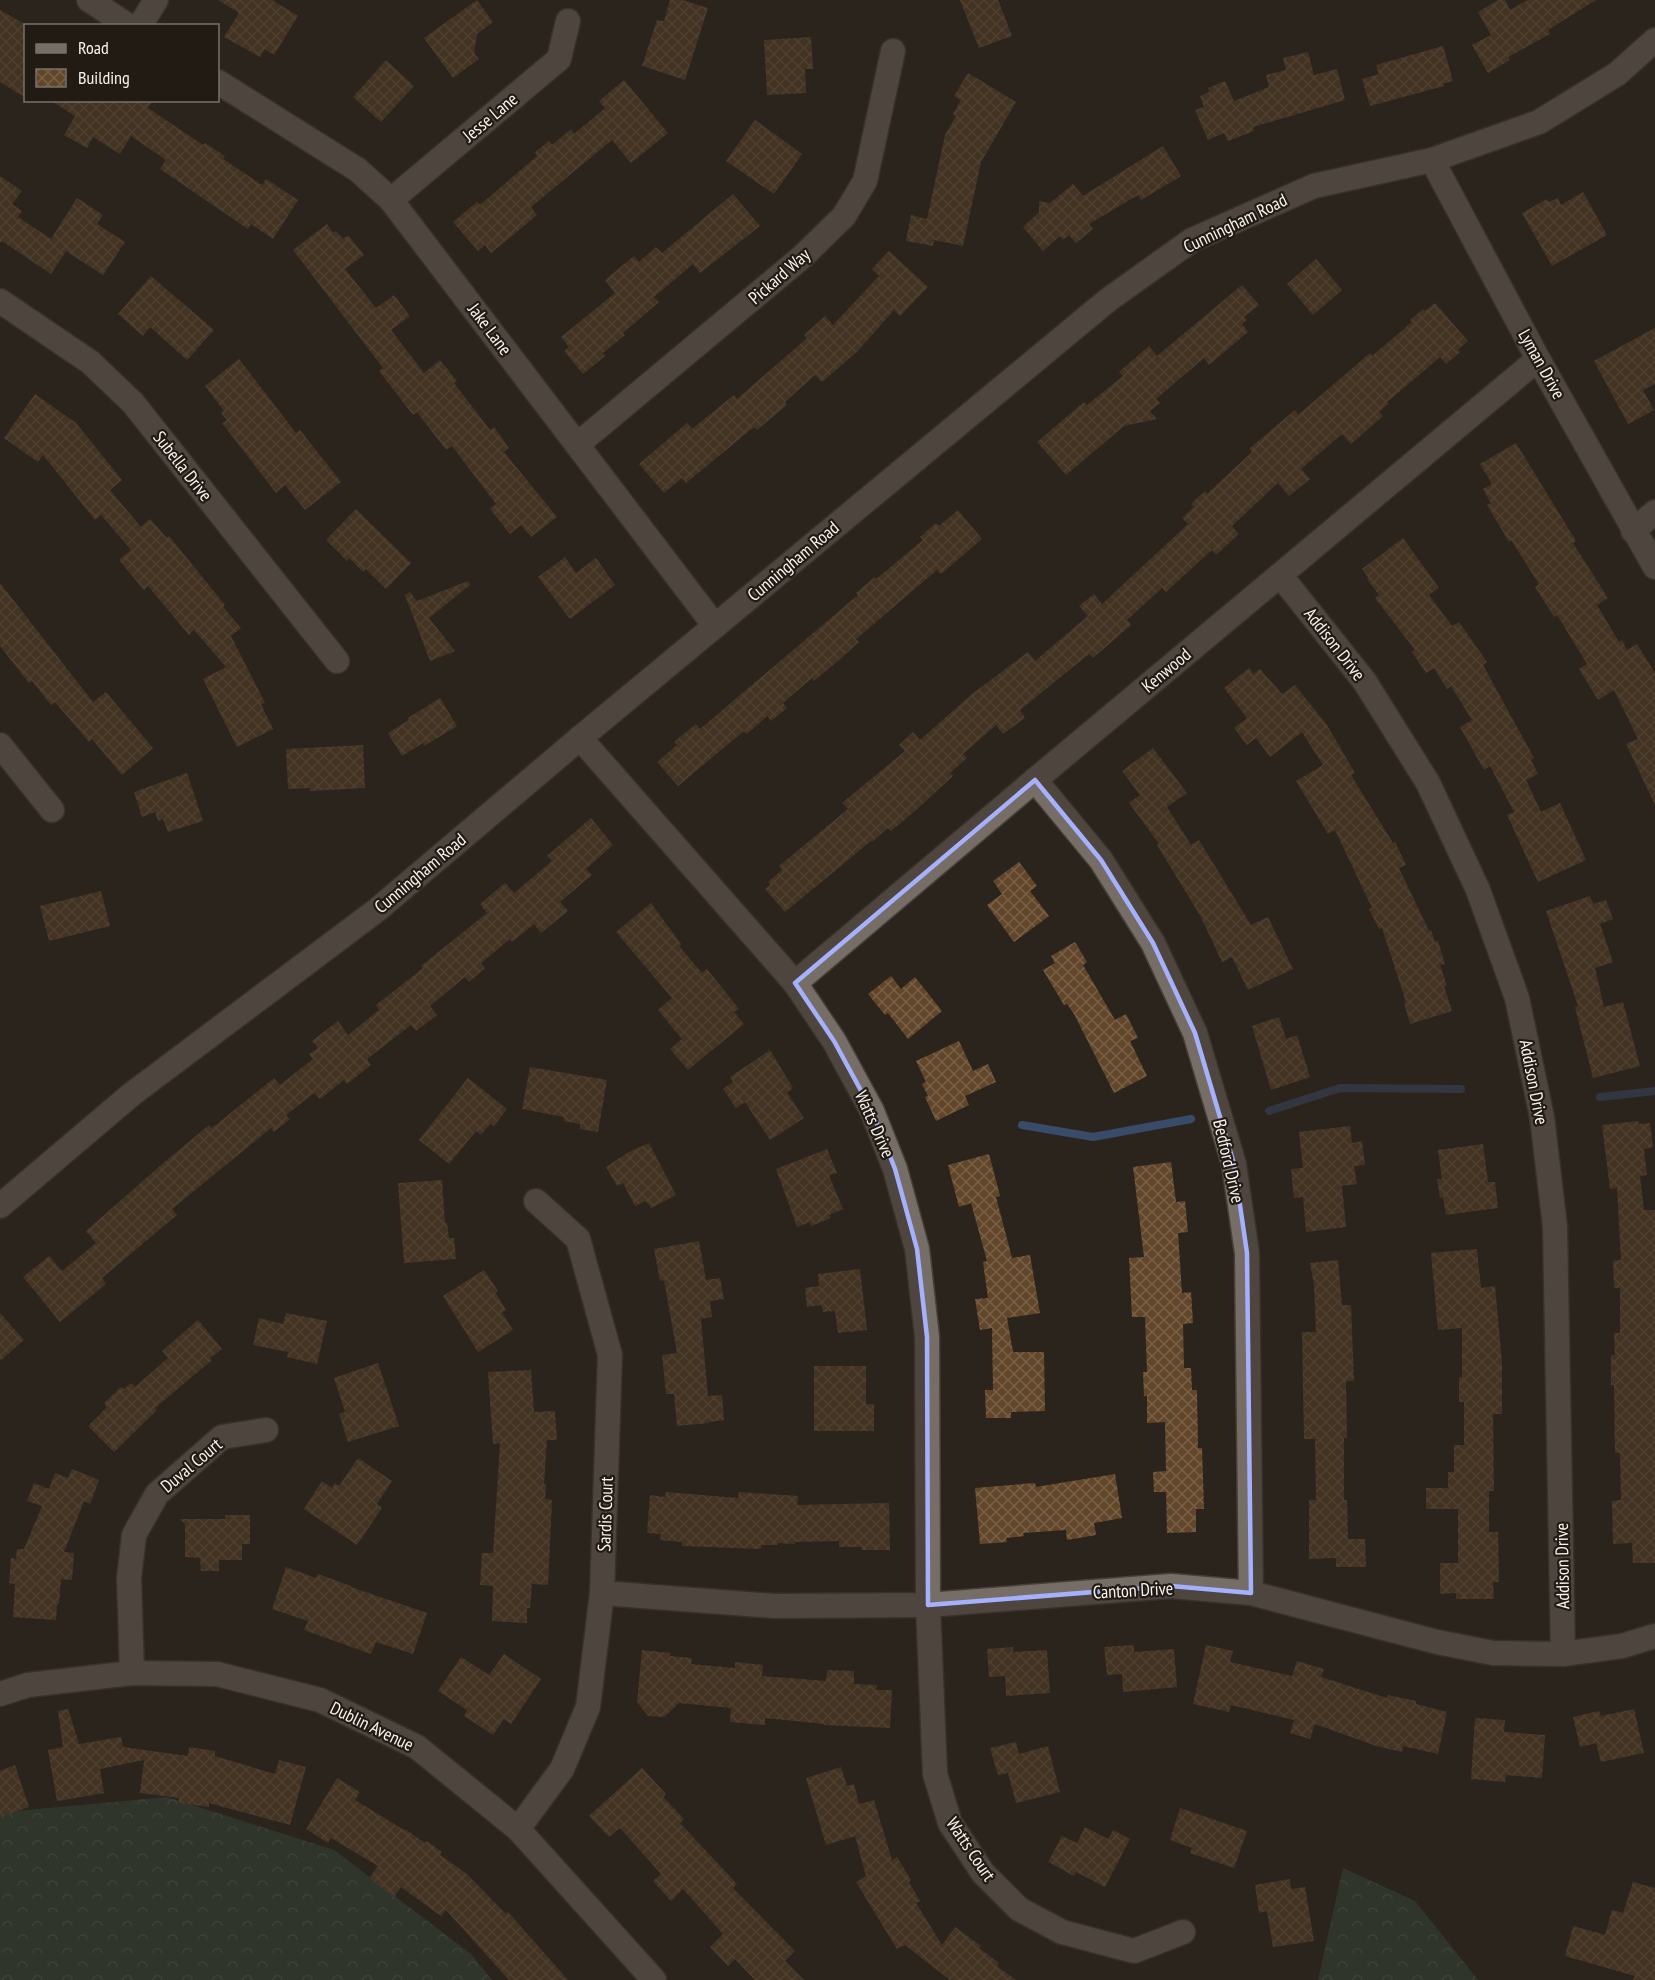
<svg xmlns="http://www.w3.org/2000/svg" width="1655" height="1980" viewBox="0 0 1655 1980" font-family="'PT Sans Narrow',sans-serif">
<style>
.forest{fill:url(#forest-crowns)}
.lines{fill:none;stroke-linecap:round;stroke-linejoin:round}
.stream{stroke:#384c6a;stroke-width:8}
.building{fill:url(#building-cross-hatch)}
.street-casing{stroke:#46403a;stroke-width:27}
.street{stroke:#766e66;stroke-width:24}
.marked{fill:none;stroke:#a5b1fc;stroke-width:4.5;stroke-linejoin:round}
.labels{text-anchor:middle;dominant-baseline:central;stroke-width:4.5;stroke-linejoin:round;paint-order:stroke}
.street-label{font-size:18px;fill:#f8f3ef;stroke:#211b14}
</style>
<defs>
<pattern id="forest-crowns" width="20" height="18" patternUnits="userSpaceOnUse" patternTransform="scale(1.5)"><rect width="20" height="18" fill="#354b3f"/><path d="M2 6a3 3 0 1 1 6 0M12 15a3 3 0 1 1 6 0" fill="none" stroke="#53655b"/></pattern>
<pattern id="building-cross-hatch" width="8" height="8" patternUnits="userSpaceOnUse" patternTransform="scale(1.5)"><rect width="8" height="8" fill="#614629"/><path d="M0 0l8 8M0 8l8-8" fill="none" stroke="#786148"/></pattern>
</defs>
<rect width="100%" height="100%" fill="#2b241d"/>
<g class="forest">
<path d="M167,1797L334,1850L471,1954L492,1980H0V1816L6,1812Z"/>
<path d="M1343,1868L1415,1901L1478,1980H1318Z"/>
</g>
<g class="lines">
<g class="stream">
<path d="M1600,1097L1655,1091"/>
<path d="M1269,1111L1340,1088L1461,1089"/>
<path d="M1022,1125L1093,1137L1191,1119"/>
</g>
</g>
<g class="building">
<path d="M218,0H272L298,16L274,55L265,49L260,57L224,37L239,13Z"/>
<path d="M477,0L493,22L477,34L474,53L479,59L453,78L424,38Z"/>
<path d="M670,0H682L708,8L685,80L642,66L657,20L664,21Z"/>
<path d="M960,0H998L1012,36L979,48Z"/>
<path d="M1498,0H1505L1510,10L1528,0H1596L1548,30L1550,34L1508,57L1510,60L1488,73L1472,45L1491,35L1478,12Z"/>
<path d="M0,10L26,25V98L0,82Z"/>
<path d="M811,37L813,69H805L806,93L767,95L764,40Z"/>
<path d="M1443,46L1453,81L1443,84L1444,86L1370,106L1362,79L1379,74L1376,65Z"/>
<path d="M1308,52L1314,75L1337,69L1345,100L1253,127L1254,131L1228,141L1224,133L1208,140L1195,110L1204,107L1200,96L1209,92L1208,88L1225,81L1234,101L1269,87L1266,75L1286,70L1283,58Z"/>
<path d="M386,60L414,86L381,122L353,97Z"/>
<path d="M968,73L1016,102L981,162L963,246L934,240L933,246L906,241L911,215L927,219L945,135L956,116L953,114L961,100L954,96Z"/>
<path d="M624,80L668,133L631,163L612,140L531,207L537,215L512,236L491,253L485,245L478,251L453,222L477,202L480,205L537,156L535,152L549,141L552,145L571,129L574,134L605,108L599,101Z"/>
<path d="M50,100H153L148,108L203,145L205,143L225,156L223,159L262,185L266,179L298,200L273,239L251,224L248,229L160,169L166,160L131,136L120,154L93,137L87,148L64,135L75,116Z"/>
<path d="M755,120L802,154L774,194L726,161Z"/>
<path d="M1163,146L1181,176L1141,200L1138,195L1089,224L1093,229L1076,243L1069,235L1063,240L1060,236L1043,251L1023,227L1039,212V201L1050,203L1073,184L1083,196Z"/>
<path d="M0,176L22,191L12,204L22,211L18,217L51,239L77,198L103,215L97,224L125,242L103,275L66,251L51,274L2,241L0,243Z"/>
<path d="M1583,192L1607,235L1552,266L1522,213L1547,199L1549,202L1558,198L1561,205Z"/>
<path d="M733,194L760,226L700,273L693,264L654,297L659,302L623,333L625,335L603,353L605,356L583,374L564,351L569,347L561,337L615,293L605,280L634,256L639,262L656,247L662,253Z"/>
<path d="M327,224L333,233L336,231L343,239L348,235L364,255L345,269L376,308L394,295L410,316L391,330L424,373L440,360L457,381L454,383L490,430L494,427L509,448L504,452L557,517L531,537L521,525L510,534L490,509L496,504L452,446L446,450L417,412L413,415L379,371L383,368L293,250Z"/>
<path d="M889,251L928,287L900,316L894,310L857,352L822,382L815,375L785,402L787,405L757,430L754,427L686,483L682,478L664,493L639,464L687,423L692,429L734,395L737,399L807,338L804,335L825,316L833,325L879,276L872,269Z"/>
<path d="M1316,259L1342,290L1313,315L1287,284Z"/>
<path d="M151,276L214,330L187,360L150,327L143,336L118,314Z"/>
<path d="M1242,285L1259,305L1244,317L1247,320L1242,324L1248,332L1209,365L1204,358L1156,399L1160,403L1150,411L1157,419L1124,426L1066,475L1037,442L1084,402L1087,405L1123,376L1119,372L1149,346L1157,356Z"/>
<path d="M1435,303L1468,341L1458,350L1460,352L1446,364L1440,357L1419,375L1387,402L1388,404L1379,412L1383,416L1351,444L1342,434L1301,469L1310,479L1289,496L1278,483L1232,526L1239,534L1216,555L1212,550L1166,592L1162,588L1127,620L1131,625L1093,658L1089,654L1020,710L1025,718L1003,734L996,725L963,754L967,758L950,773L953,776L915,811L891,831L888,828L872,842L871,841L785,912L765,889L770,885L768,882L782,870L779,866L848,809L842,803L905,751L899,745L913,732L920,740L972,694L1028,652L1035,661L1088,616L1079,606L1094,594L1102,604L1188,524L1182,518L1194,507L1191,504L1205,491L1207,494L1252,452L1249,449L1295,410L1298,415L1370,353L1372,356L1412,322L1410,320L1423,309L1425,311Z"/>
<path d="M1655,328V384L1643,390L1654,410L1628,424L1594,361Z"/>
<path d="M239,359L296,433L300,430L341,482L305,510L285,485L276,493L222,423L227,420L221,413L224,411L205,386Z"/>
<path d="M35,394L76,423L122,480L110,490L141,527L150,519L167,538L169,536L225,605L223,607L241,628L231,636L265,703L261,704L273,729L237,747L203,679L226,667L194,630L189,635L148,586L144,590L119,560L131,550L101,515L95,520L43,455L38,462L4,438Z"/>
<path d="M1516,443L1576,541L1573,543L1608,598L1597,605L1619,642L1622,640L1627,650L1637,644L1655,673V805L1626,744L1638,739L1614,690L1598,700L1579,669L1587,664L1557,615L1554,617L1535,587L1539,584L1511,540L1509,542L1487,505L1491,503L1483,489L1492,484L1480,464Z"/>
<path d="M356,509L411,563L386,589L366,569L363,572L349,558L347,561L326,540Z"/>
<path d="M958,510L982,539L941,574L937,570L856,639L859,642L839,660L814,681L812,678L783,703L787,708L771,721L767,716L747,734L744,731L678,786L657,762L677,745L674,742L696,724L700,729L858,595L856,593L875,577L876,579L923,540L920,537L936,523L939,526Z"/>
<path d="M1403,538L1439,588L1429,595L1452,626L1459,622L1487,662L1483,665L1534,758L1531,760L1538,774L1526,780L1541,812L1560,803L1586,860L1538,882L1507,815L1514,812L1490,766L1484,770L1460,727L1472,720L1451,686L1447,689L1434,668L1426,673L1412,652L1415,650L1375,598L1379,595L1367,579L1368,577L1362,569Z"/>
<path d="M565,557L576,573L596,558L615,585L570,619L538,577Z"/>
<path d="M468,581L470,585L429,618L455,651L430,661L405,595L410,592L417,601Z"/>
<path d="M0,583L93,702L106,692L153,748L122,775L92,739L89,742L55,702L51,705L32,681L29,683L0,646Z"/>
<path d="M1249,668L1253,674L1260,669L1282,694L1295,685L1327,725L1355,773L1351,775L1393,843L1395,842L1406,865L1399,868L1429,931L1431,930L1435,942L1438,941L1445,964L1440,965L1447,986H1444L1452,1011L1410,1024L1404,1003L1406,1002L1382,928L1379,929L1369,909L1372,908L1335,830L1328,834L1296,781L1323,765L1302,732L1270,757L1256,738L1247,745L1234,728L1247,718L1224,688Z"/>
<path d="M440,698L457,726L424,746L423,743L402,756L388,733L409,720L408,718Z"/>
<path d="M363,745L365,788L310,791V788L288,789L286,749Z"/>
<path d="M1153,748L1187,793L1167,807L1191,845L1199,840L1251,925L1268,917L1293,969L1248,990L1232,957L1222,962L1201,917L1157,845L1159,844L1129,803L1140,795L1122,771Z"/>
<path d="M187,773L203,821L168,832L163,819L158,821L155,812L142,817L134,792Z"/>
<path d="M591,818L613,845L586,869L592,875L560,902L568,911L541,933L534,924L512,942L510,939L481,963L485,968L469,982L465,977L430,1006L437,1015L416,1031L411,1025L367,1059L371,1065L347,1084L344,1080L320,1099L314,1093L286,1115L290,1119L274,1132L271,1128L172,1209L177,1215L102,1278L106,1284L60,1322L23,1277L49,1256L62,1271L96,1243L86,1231L161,1165L209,1125L212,1128L274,1078L280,1085L313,1059L309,1054L318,1048L312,1041L338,1021L348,1035L379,1010L376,1005L423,968L421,966L487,913L480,904L505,883L514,893L552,861L547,856Z"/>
<path d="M1019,862L1037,886L1030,891L1049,916L1014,942L987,905L1002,894L993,881Z"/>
<path d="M101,891L110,926L49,941L40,906Z"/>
<path d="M1590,896L1593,904L1606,900L1613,919L1600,924L1613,962L1595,968L1604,1007L1623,1002L1640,1066L1593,1078L1575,1007L1578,1006L1546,911Z"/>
<path d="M651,903L681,944L679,946L702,973L707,969L720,985L739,1009L734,1012L744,1024L688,1070L670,1049L682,1039L658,1010L672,998L616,932Z"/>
<path d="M1075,942L1087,962L1083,965L1115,1020L1126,1014L1138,1038L1130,1041L1147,1076L1114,1093L1074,1014L1067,1004L1064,1005L1043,970L1055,963L1051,956Z"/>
<path d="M891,976L901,989L915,977L942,1011L908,1039L888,1013L885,1015L868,994Z"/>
<path d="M1279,1017L1286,1039L1297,1035L1310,1077L1271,1090L1252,1026Z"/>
<path d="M959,1041L973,1071L988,1064L996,1082L965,1096L969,1105L936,1121L925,1097L928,1096L922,1084L926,1082L916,1061Z"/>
<path d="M770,1050L793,1088L787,1093L804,1118L770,1140L745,1102L736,1108L723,1089L733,1082L730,1077Z"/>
<path d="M530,1067L607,1080L598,1132L580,1129V1124L564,1121V1117L522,1109Z"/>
<path d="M468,1078L507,1109L494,1126L490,1124L481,1135L476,1131L449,1164L419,1140Z"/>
<path d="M1638,1121L1639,1124L1650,1123L1653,1147L1644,1149L1647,1175L1640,1176L1644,1210H1655V1563H1633L1632,1543L1613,1544L1612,1501L1621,1500L1620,1453H1615L1614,1385H1611V1355H1615L1614,1333H1620V1288H1614L1613,1261L1621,1260L1617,1188L1610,1189L1602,1125Z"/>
<path d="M1350,1126L1352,1143L1362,1141L1365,1165L1354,1166L1357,1184L1342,1186L1346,1227L1306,1232L1303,1197L1294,1198L1291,1169L1303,1168L1299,1132Z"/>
<path d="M649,1143L676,1195L651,1208L646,1201L635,1206L623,1183L617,1186L606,1167L627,1153Z"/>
<path d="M1483,1144L1488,1182H1495L1498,1208L1446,1215L1443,1197L1440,1198L1437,1179H1442L1438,1150Z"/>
<path d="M827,1149L837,1173L829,1175L843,1209L829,1215L831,1218L811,1226L810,1222L797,1227L776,1169Z"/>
<path d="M989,1154L1000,1196L996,1197L1012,1258L1030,1255L1040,1313L1007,1318L1013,1352H1044L1045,1411L1011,1412V1418H986L985,1390H993L992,1328L980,1330L975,1299L988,1298L983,1262L987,1261L971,1203L959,1207L948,1165Z"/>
<path d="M1171,1162L1176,1202L1185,1201L1188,1232L1178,1233L1182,1293L1191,1292L1193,1323L1183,1324L1184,1368H1191L1192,1390H1197L1198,1448H1202L1204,1509H1196V1532L1167,1533L1166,1492H1154L1153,1472L1166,1471L1165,1422L1147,1423V1396H1144L1143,1372H1147L1145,1317H1132L1129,1258L1144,1257L1133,1167Z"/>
<path d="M442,1180L445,1223H447L449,1238H454L456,1259L404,1263L398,1183Z"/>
<path d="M699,1241L706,1280L720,1278L724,1299L710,1301L712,1317L701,1319L708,1396L722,1395L724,1420L709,1422V1423L677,1426L674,1394H666L662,1355L677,1353L664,1280L660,1281L654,1249Z"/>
<path d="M1477,1249L1481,1288L1495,1286L1502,1362V1414H1493L1494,1491H1489V1532H1498L1499,1582H1493L1494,1599H1456V1593L1440,1594V1563H1458V1509H1426V1488H1448V1472H1454V1445H1464V1402H1459V1377L1462,1378V1328L1438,1330L1431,1253Z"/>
<path d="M1338,1260L1342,1305H1351L1354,1381H1346L1347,1438H1344V1500H1347L1348,1539H1365L1366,1567H1336V1558L1309,1559V1500H1316L1315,1439H1304L1302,1332H1316L1314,1285L1310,1263Z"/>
<path d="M860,1269L867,1330L838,1333L835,1311L823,1312L821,1305L807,1307L805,1288L819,1286L818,1274Z"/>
<path d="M484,1270L498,1291L495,1292L506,1310L502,1313L513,1330L478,1352L443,1296Z"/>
<path d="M0,1313L24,1340L0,1361Z"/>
<path d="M286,1313L327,1321L317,1364L287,1357L288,1352L253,1345L259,1318L283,1324Z"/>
<path d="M198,1320L222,1349L210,1358L212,1360L155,1408L157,1410L114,1452L88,1426L107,1407L104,1403L121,1387L124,1389L131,1383L135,1387L168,1358L162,1351Z"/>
<path d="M378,1363L399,1426L348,1442L339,1414L345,1412L334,1378Z"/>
<path d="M814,1366H866V1404H874V1431H814Z"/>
<path d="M531,1370L534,1412L555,1411L557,1440H547L544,1484H546L545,1499L552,1500L548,1585L532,1584L530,1608H527V1623L492,1621L493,1586L480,1585L482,1553H493L500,1443L493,1444L488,1372Z"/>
<path d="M358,1458L392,1481L377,1504L382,1508L357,1545L304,1509L322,1481L332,1488L335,1483L339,1486Z"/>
<path d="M72,1469L99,1480L90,1504L84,1501L64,1552L74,1553L72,1580L61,1579L59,1604H57L56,1620L13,1617L15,1584L9,1583L11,1558L16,1559L17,1549H24L42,1506L27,1501L34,1483L49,1489L55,1473L68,1478Z"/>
<path d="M1115,1474L1122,1518L1094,1523L1096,1535L1067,1540L1066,1530L1023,1533L1024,1536L1006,1538L1007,1542L980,1544L975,1488L1035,1483L1036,1487Z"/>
<path d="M666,1492L738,1498L739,1492L798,1496L797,1505L889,1503L890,1550H862V1547H839V1541L795,1542V1544L778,1543L777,1545H762L761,1549L682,1546V1542L660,1540L661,1534L647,1533L650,1495L665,1497Z"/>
<path d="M225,1515H250V1544H242V1560H219V1571H201L200,1558L185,1557V1524L180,1519H225Z"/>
<path d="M286,1567L316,1578L318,1574L351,1586V1587L427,1613L413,1654L376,1642L371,1654L304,1630L308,1621L272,1609Z"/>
<path d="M1134,1645V1652L1174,1649L1177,1687L1123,1692L1122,1674L1107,1675L1104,1647Z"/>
<path d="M1206,1645L1233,1651L1230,1662L1292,1676L1297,1661L1324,1669L1321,1677L1387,1698L1388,1695L1416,1701V1704L1447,1712L1438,1754L1403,1746L1402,1752L1376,1746L1315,1724L1310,1739L1290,1733L1294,1720L1231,1705L1229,1712L1193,1704Z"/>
<path d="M1013,1647V1652L1047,1650L1050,1693L1006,1696L1005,1676L989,1677L987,1649Z"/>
<path d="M642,1650L670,1653V1656L692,1658L691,1664L735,1668V1662L763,1665L762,1676L826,1681L827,1670L854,1671V1684L877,1685L876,1690H892L890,1728L824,1725V1724L765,1718V1725L730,1722L731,1708L679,1703L664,1717L648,1716L637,1702Z"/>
<path d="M504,1654L541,1679L511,1724L504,1719L493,1735L464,1716L467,1710L438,1691L461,1657L489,1675Z"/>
<path d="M68,1709L79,1744L121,1737L123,1747L188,1756L189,1747L215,1751V1756L275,1774L279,1760L306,1767L290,1825L209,1803V1807L179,1803V1798L140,1793L144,1760L100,1769L104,1793L57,1801L48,1750L63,1747L58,1711Z"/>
<path d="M1634,1709L1644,1753L1601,1762L1596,1743L1580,1747L1573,1717L1599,1711L1601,1716Z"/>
<path d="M1475,1718L1505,1720L1504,1732L1545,1735L1542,1778L1506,1775L1505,1782L1471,1779Z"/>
<path d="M1016,1742L1019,1754L1048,1746L1060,1792L1016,1803L1008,1773L998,1775L990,1748Z"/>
<path d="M15,1765L29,1807L0,1817V1771Z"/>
<path d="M841,1767L847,1786L854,1784L859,1804L874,1800L892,1860L897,1857L911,1880L909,1882L920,1901L916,1903L942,1945L955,1927L981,1946L979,1948L999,1963L997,1966L1016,1980H950L905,1945L897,1949L856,1882L866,1876L855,1836L826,1845L806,1778Z"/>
<path d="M642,1768L666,1794L663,1797L684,1819L680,1823L737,1884L733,1888L795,1951L785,1961L804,1980H755L735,1959L728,1966L710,1947L723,1934L683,1889L671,1901L653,1881L661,1874L620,1828L609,1837L589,1816Z"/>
<path d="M337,1778L360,1792L355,1800L404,1830L405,1829L425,1843L427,1841L442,1852L440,1855L467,1874L506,1914L508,1912L568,1980H509L446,1910L441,1916L401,1887L394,1897L369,1878L378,1866L331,1838L328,1843L306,1829Z"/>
<path d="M1180,1808L1247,1831L1234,1868L1190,1853L1192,1848L1170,1840Z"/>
<path d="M1085,1827L1108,1839L1113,1830L1130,1839L1105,1887L1076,1872L1074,1876L1048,1862L1062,1836L1077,1843Z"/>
<path d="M1290,1879L1291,1889L1305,1887L1314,1941L1273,1947L1267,1911L1259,1913L1255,1885Z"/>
<path d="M1633,1882L1655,1888V1980H1633L1635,1976L1565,1956L1573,1926L1605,1935L1612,1910L1623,1913Z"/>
</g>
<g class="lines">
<g class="street-casing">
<g id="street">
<path d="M89,0L129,26"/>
<path d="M140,26L156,0"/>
<path d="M218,82L358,170L391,200L715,626"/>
<path d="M1432,160L1538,359L1655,567"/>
<path d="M391,200L559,59L568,21"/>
<path d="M0,301L90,362L133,403L337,661"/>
<path d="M578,444L802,257L844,216L865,181L893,51"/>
<path d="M1633,531L1655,512"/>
<path d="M1280,575L1365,682L1428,783L1478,890L1517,998L1542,1117L1555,1227L1563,1654"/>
<path d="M580,738L795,983L834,1041L872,1111L895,1169L917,1249L927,1337L928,1605L935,1774L950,1823L983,1873L1019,1909L1062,1932L1134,1951L1183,1932"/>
<path d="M0,745L52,810"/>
<path d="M1035,780L1101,860L1153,943L1195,1033L1234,1164L1247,1253L1251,1593"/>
<path d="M795,983L1035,780L1538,359"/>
<path d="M0,1206L132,1094L377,910L580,738L1108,300L1192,240L1314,186L1432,160L1539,122L1617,74L1655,40"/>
<path d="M602,1593L775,1606L928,1605L1171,1586L1251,1593L1437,1642L1493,1653L1563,1654L1622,1646L1655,1636"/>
<path d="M132,1673L129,1578L134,1535L157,1494L222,1437L266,1430"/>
<path d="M0,1694L28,1685L132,1673L217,1674L320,1700L417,1747L518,1829L654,1980"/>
<path d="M518,1829L562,1769L588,1707L602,1593L610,1355L578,1239L536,1201"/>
</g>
</g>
<use href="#street" class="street"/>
</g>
<path d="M0 0H1655V1980H0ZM1035,780L1101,860L1153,943L1195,1033L1234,1164L1247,1253L1251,1593L1171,1586L928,1605L927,1337L917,1249L895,1169L872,1111L834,1041L795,983Z" fill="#2b241d" fill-opacity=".55" fill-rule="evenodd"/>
<path class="marked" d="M1035,780L1101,860L1153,943L1195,1033L1234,1164L1247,1253L1251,1593L1171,1586L928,1605L927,1337L917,1249L895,1169L872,1111L834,1041L795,983Z"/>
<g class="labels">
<g class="street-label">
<text transform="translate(490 117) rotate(-40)">Jesse Lane</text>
<text transform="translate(1235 223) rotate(-26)">Cunningham Road</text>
<text transform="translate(779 276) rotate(-41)">Pickard Way</text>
<text transform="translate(490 329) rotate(53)">Jake Lane</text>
<text transform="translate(1542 364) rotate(61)">Lyman Drive</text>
<text transform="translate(183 466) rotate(52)">Subella Drive</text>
<text transform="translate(793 561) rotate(-40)">Cunningham Road</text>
<text transform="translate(1335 644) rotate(52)">Addison Drive</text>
<text transform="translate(1166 670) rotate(-40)">Kenwood</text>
<text transform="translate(420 873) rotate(-40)">Cunningham Road</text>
<text transform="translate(1534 1082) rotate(79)">Addison Drive</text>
<text transform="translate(875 1124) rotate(66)">Watts Drive</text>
<text transform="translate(1229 1161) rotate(77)">Bedford Drive</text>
<text transform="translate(191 1465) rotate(-40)">Duval Court</text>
<text transform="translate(605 1514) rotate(-88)">Sardis Court</text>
<text transform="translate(1562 1566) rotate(-91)">Addison Drive</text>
<text transform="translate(1133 1590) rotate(-3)">Canton Drive</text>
<text transform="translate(372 1726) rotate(26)">Dublin Avenue</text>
<text transform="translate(971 1849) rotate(56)">Watts Court</text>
</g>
</g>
<rect x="24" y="24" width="195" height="78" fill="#211b14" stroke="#77716c" stroke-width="1.5"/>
<rect x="36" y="44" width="30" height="9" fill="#766e66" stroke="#77716c" stroke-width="1.5"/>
<text x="78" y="54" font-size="18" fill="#f8f3ef">Road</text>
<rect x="36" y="69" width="30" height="18" fill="url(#building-cross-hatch)" stroke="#77716c" stroke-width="1.5"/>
<text x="78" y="84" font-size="18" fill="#f8f3ef">Building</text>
</svg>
